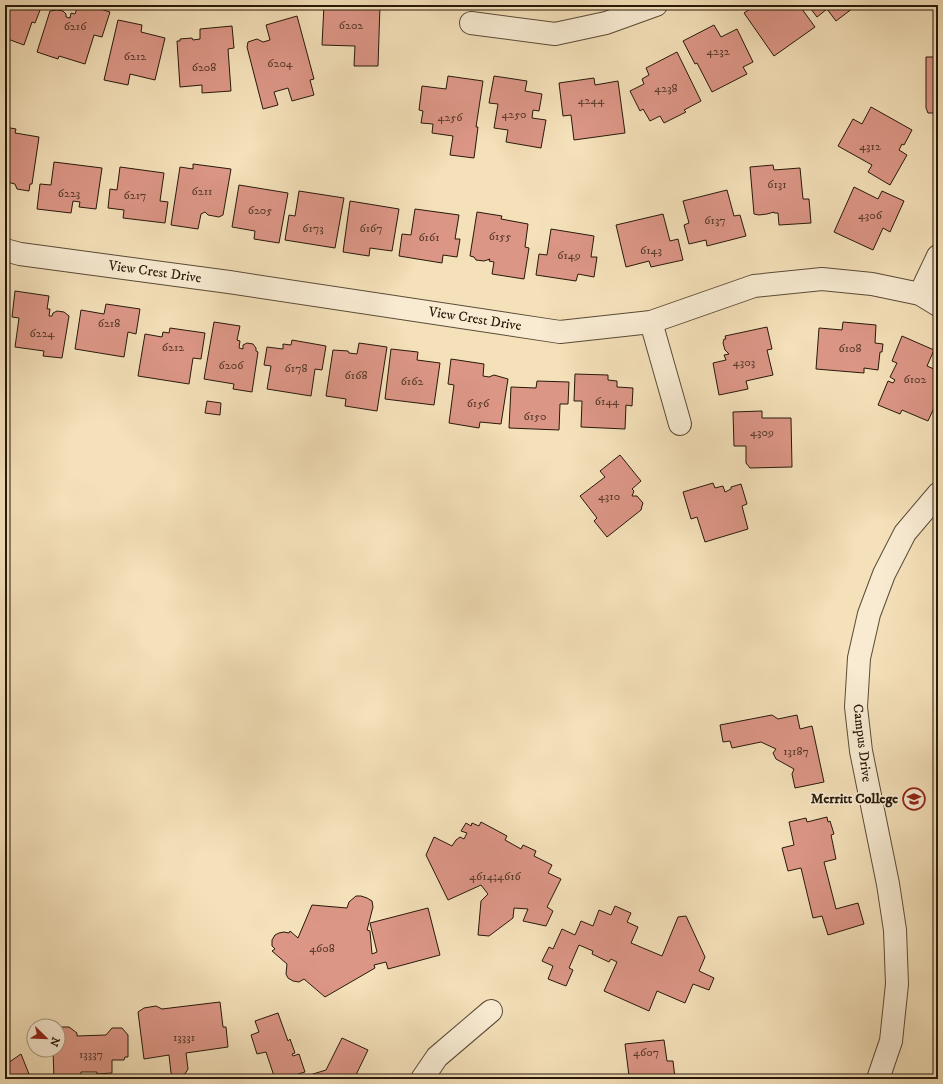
<svg xmlns="http://www.w3.org/2000/svg" width="943" height="1084" viewBox="0 0 943 1084" font-family="'IM FELL DW Pica',serif">
<style>
.building{fill:#dc9686;stroke:#27190a}
.lines{fill:none;stroke-linecap:round;stroke-linejoin:round}
.minor-casing{stroke:#5a4b36;stroke-width:24}
.tertiary-casing{stroke:#5a4b36;stroke-width:24}
.minor{stroke:#f8ebd2;stroke-width:22}
.tertiary{stroke:#f8ebd2;stroke-width:22}
.labels{text-anchor:middle;dominant-baseline:central;stroke-width:3.5;stroke-linejoin:round;paint-order:stroke}
.number-label{font-size:12px;fill:#543829}
.street-label{font-size:14px;fill:#27190a;stroke:#f8ebd2}
.poi-label{font-size:14px;font-weight:bold;fill:#27190a;stroke:#f8ebd2;text-anchor:end}
</style>
<rect width="100%" height="100%" fill="#f4e0b9"/>
<filter id="stains"><feTurbulence type="fractalNoise" baseFrequency=".005" numOctaves="4"/><feColorMatrix values="0 0 0 0 .2 0 0 0 0 .09 0 0 0 0 .02 0 0 0 .5 -.17"/></filter>
<radialGradient id="worn" r=".72"><stop offset=".6" stop-color="#630" stop-opacity="0"/><stop offset="1" stop-color="#630" stop-opacity=".3"/></radialGradient>
<g class="building">
<path d="M5,5H42L35,23L32,22L24,45L5,38Z"/>
<path d="M78,5H88L110,12L102,37L94,35L85,64L59,56L58,59L37,52L50,11L57,10L63,11L66,14V17L70,18L71,13L75,14Z"/>
<path d="M324,5H380L378,66H354L355,46L322,45Z"/>
<path d="M756,5H799L815,27L774,56L744,13Z"/>
<path d="M808,5H857L836,21L827,9L817,17Z"/>
<path d="M297,16L314,79L310,80L314,95L292,101L288,88L274,92L278,105L263,109L247,47L248,42L257,39L263,42L270,40L266,25Z"/>
<path d="M118,20L142,25L141,32L165,38L155,80L130,74L128,85L104,80Z"/>
<path d="M714,25L721,37L737,29L753,62L743,67L747,74L712,92L697,63L695,64L683,41Z"/>
<path d="M232,26L234,48L228,49L231,91L202,93V85L180,87L177,41H180V39L192,38L193,40L200,39V29Z"/>
<path d="M677,52L701,101L684,110L686,112L664,123L660,116L650,121L643,109L640,111L630,91L644,84L642,79L649,75L646,68Z"/>
<path d="M926,57H938L937,113H928L926,108Z"/>
<path d="M448,76L483,81L476,127H478L474,158L450,155L453,136L432,133L433,124L421,123L423,111L419,110L422,86L446,89Z"/>
<path d="M494,76L527,81L525,91L542,94L539,111L533,110L532,118L546,120L541,148L506,142L508,130L494,128L498,104L489,103Z"/>
<path d="M594,78L595,85L618,81L625,133L574,140L571,115L563,116L559,83Z"/>
<path d="M871,107L912,130L904,145L902,144L899,150L907,155L890,185L868,172L872,165L838,146L853,119L862,124Z"/>
<path d="M5,127L16,129L15,133L39,137L32,184H30L29,191L17,189L15,184L7,182L5,198Z"/>
<path d="M54,162L102,168L96,209L79,207L80,202L73,201L71,213L37,209L40,184L51,185Z"/>
<path d="M193,164L231,169L223,215L219,217L208,215L205,212L201,214L198,229L171,225L180,167L193,169Z"/>
<path d="M773,165L774,170L800,168L803,199H809L811,223L779,225L778,213H774V212L767,214L759,215L754,214L750,167Z"/>
<path d="M120,167L164,173L160,201L168,202L165,223L123,218L124,210L108,208L110,189L117,190Z"/>
<path d="M239,185L288,193L279,243L254,239L255,231L232,227Z"/>
<path d="M854,187L878,199L882,191L904,201L890,232L883,228L873,250L834,232Z"/>
<path d="M727,190L734,216L740,215L746,236L707,246L706,240L689,244L684,225L689,223L683,201Z"/>
<path d="M299,191L344,198L335,248L285,240L289,215L295,216Z"/>
<path d="M350,201L399,209L392,251L370,248L369,256L343,252Z"/>
<path d="M415,209L459,215L455,239H460L457,257L443,255L442,263L399,256L402,234L411,235Z"/>
<path d="M477,212L502,216L501,219L528,224L525,247L529,248L524,279L492,274L494,262L489,261L490,259L484,261L476,260L474,257L470,256Z"/>
<path d="M663,214L670,241L678,239L683,260L651,267L649,261L626,267L616,225Z"/>
<path d="M551,229L594,236L591,257H597L594,277L578,274L576,281L536,275L539,254L547,255Z"/>
<path d="M15,291L49,296L47,309H50L49,316H52L53,313L57,311L64,312L69,316L62,358L43,356L44,351L15,347L19,318L12,317Z"/>
<path d="M106,304L140,309L136,334L128,332L124,357L75,349L81,310L104,314Z"/>
<path d="M214,322L240,326L237,340L240,341L239,348L243,349V345L247,343L253,344L256,348V351L258,352L252,392L233,389L234,384L204,379Z"/>
<path d="M843,322L876,325L875,343L883,344L882,352H880L878,370L864,368V373L816,369L819,328L842,330Z"/>
<path d="M767,327L772,349L767,350L773,375L746,381L748,389L719,395L713,363L726,360L724,355L729,354L725,350L723,343L724,339H726L725,336Z"/>
<path d="M170,328L205,333L201,359L193,358L189,384L138,376L145,334L162,337L163,332L169,333Z"/>
<path d="M902,336L934,350L927,366L934,369L936,365L938,366V399L928,421L902,410L900,414L878,405L888,381L893,383L895,380L890,377L897,363L892,361Z"/>
<path d="M292,340L326,346L322,370L315,369L311,396L267,389L271,366L264,365L267,347L283,349V344L291,345Z"/>
<path d="M359,343L387,347L377,411L345,406L346,399L326,396L333,350L348,351L349,353L357,354Z"/>
<path d="M391,349L418,352L417,360L440,363L434,405L385,399Z"/>
<path d="M451,359L484,364L483,376L489,377L494,375L508,379L501,424L480,422L479,428L449,423L454,385L448,384Z"/>
<path d="M575,374L608,375V380L617,381V387L633,388L632,406L626,405L625,429L581,427L582,401H574Z"/>
<path d="M537,381L569,382L568,404H560L559,430L509,428L511,387L536,388Z"/>
<path d="M207,401L221,403L220,415L205,413Z"/>
<path d="M762,411V418H791L792,467L750,468L746,463V446H734L733,412Z"/>
<path d="M620,455L641,481L632,489L634,491L632,496H637L643,503L642,506L641,510L607,537L594,521L597,518L580,496L605,477L600,471Z"/>
<path d="M713,483L715,488L723,486L725,492L731,489V487L741,484L747,504L742,506L748,529L705,542L697,517L691,519L683,492Z"/>
<path d="M772,715L778,719L797,715L800,729L812,726L824,782L795,788L792,774L794,769L776,759L773,753L776,749L761,742L732,748L730,741L723,742L720,725Z"/>
<path d="M827,817L828,822L830,821L834,834L831,835L836,859L824,862L836,909L858,903L864,924L828,935L822,916L813,918L801,868L788,871L782,848L794,845L789,822L806,818L807,822Z"/>
<path d="M481,822L507,836L505,840L521,849L523,845L536,851L534,856L552,865L548,873L561,879L547,907L553,911L546,926L523,921L528,909L514,908L513,918L489,936L478,935L481,901L488,894L481,885L448,900L426,855L434,837L452,846L456,840L460,837L464,839L467,833L461,831L466,823L471,826L472,823L479,826Z"/>
<path d="M356,896H361L367,898L372,901L373,907L367,930L370,931L372,954L377,952L370,923L428,908L440,955L388,969L386,962L374,965L375,968L325,997L304,979L299,982L293,981L288,978L286,974L287,964L272,951L275,949L272,946V940L275,935L279,933L284,932L289,933L290,931L298,938L312,905L347,908L349,902Z"/>
<path d="M615,906L631,913L627,922L638,927L631,943L662,956L678,917L686,916L705,957L699,971L714,978L709,990L693,984L685,1003L657,991L649,1011L604,991L617,962L611,959L609,962L592,954L593,951L579,945L569,968L573,970L566,986L548,979L553,966L542,961L549,947L553,949L562,929L575,935L581,921L593,926L599,910L611,915Z"/>
<path d="M220,1002L223,1027H226L228,1047L186,1053L188,1069L185,1074L174,1076L171,1073L169,1055L144,1059L138,1012L144,1008L156,1006L162,1009Z"/>
<path d="M278,1013L288,1041L290,1039L295,1053L292,1054L293,1056L299,1054L305,1072L298,1074L300,1078L326,1070L342,1038L368,1050L354,1079H269V1078L274,1076L266,1052L257,1054L251,1035L259,1032L255,1021Z"/>
<path d="M58,1027H69L77,1033V1036L106,1035L112,1028H122L128,1035V1057H125L124,1060H112V1073L97,1074V1072H81V1079H54L53,1050H58Z"/>
<path d="M664,1040L667,1061H673L675,1078L685,1076V1079H617V1077L629,1076L625,1044Z"/>
<path d="M21,1054L31,1079H5V1065Z"/>
</g>
<g class="lines">
<g class="minor-casing">
<g id="minor">
<path d="M471,23L555,34L606,23L656,5"/>
<path d="M5,250L20,254L229,282L560,332L651,322L754,286L822,279L872,284L920,294L938,305"/>
<path d="M920,294L938,256"/>
<path d="M651,322L680,424"/>
<path d="M422,1079L437,1057L491,1011"/>
</g>
</g>
<g class="tertiary-casing">
<path id="tertiary" d="M878,1079L891,1041L897,984L895,930L888,884L861,751L856,707L859,658L869,614L884,574L905,533L938,494"/>
</g>
<use href="#minor" class="minor"/>
<use href="#tertiary" class="tertiary"/>
</g>
<defs>
<g id="university-ring" transform="scale(1.15)"><circle r="9.5" fill="#f8ebd2" stroke="#8f2418" stroke-width="1.5"/><path d="M0-5L7-2L0 1L-7-2ZM-4 1L0 2.5L4 1V4Q0 6-4 4Z" fill="#8f2418"/></g>
</defs>
<g fill-rule="evenodd">
<use href="#university-ring" x="914" y="799"/>
</g>
<g class="labels">
<g class="number-label">
<text x="351" y="25">6202</text>
<text x="75" y="26">6216</text>
<text x="718" y="51">4232</text>
<text x="135" y="56">6212</text>
<text x="280" y="63">6204</text>
<text x="204" y="67">6208</text>
<text x="666" y="88">4238</text>
<text x="591" y="100">4244</text>
<text x="514" y="114">4250</text>
<text x="450" y="117">4256</text>
<text x="870" y="146">4312</text>
<text x="777" y="184">6131</text>
<text x="202" y="191">6211</text>
<text x="69" y="193">6223</text>
<text x="135" y="195">6217</text>
<text x="260" y="210">6205</text>
<text x="870" y="215">4306</text>
<text x="715" y="220">6137</text>
<text x="313" y="228">6173</text>
<text x="371" y="228">6167</text>
<text x="500" y="236">6155</text>
<text x="429" y="237">6161</text>
<text x="651" y="250">6143</text>
<text x="569" y="255">6149</text>
<text x="109" y="323">6218</text>
<text x="42" y="333">6224</text>
<text x="173" y="347">6212</text>
<text x="850" y="348">6108</text>
<text x="744" y="362">4303</text>
<text x="231" y="365">6206</text>
<text x="296" y="368">6178</text>
<text x="356" y="375">6168</text>
<text x="915" y="379">6102</text>
<text x="412" y="381">6162</text>
<text x="607" y="401">6144</text>
<text x="478" y="403">6156</text>
<text x="535" y="416">6150</text>
<text x="762" y="432">4309</text>
<text x="609" y="496">4310</text>
<text x="796" y="751">13187</text>
<text x="495" y="876">4614;4616</text>
<text x="322" y="948">4608</text>
<text x="184" y="1037">13331</text>
<text x="646" y="1052">4607</text>
<text x="91" y="1054">13337</text>
</g>
<g class="street-label">
<text transform="translate(155 272) rotate(8)">View Crest Drive</text>
<text transform="translate(475 319) rotate(9)">View Crest Drive</text>
<text transform="translate(862 743) rotate(83)">Campus Drive</text>
</g>
<g class="poi-label">
<text x="898" y="799">Merritt College</text>
</g>
</g>
<rect width="943" height="1084" fill="none" stroke="#f4e0b9" stroke-width="20"/>
<rect x="6" y="6" width="931" height="1072" fill="none" stroke="#27190a" stroke-width="2"/>
<rect x="10" y="10" width="923" height="1064" fill="none" stroke="#27190a"/>
<g transform="translate(46 1038) rotate(113)"><circle r="19" fill="#f8ebd2" stroke="#a49782"/>
<path d="M0-3L7 15L0 10L-7 15Z" fill="#8f2418"/>
<text y="-6" font-size="11" font-weight="bold" text-anchor="middle" fill="#27190a">N</text>
</g>
<rect width="100%" height="100%" filter="url(#stains)"/>
<rect width="100%" height="100%" fill="url(#worn)"/>
</svg>
